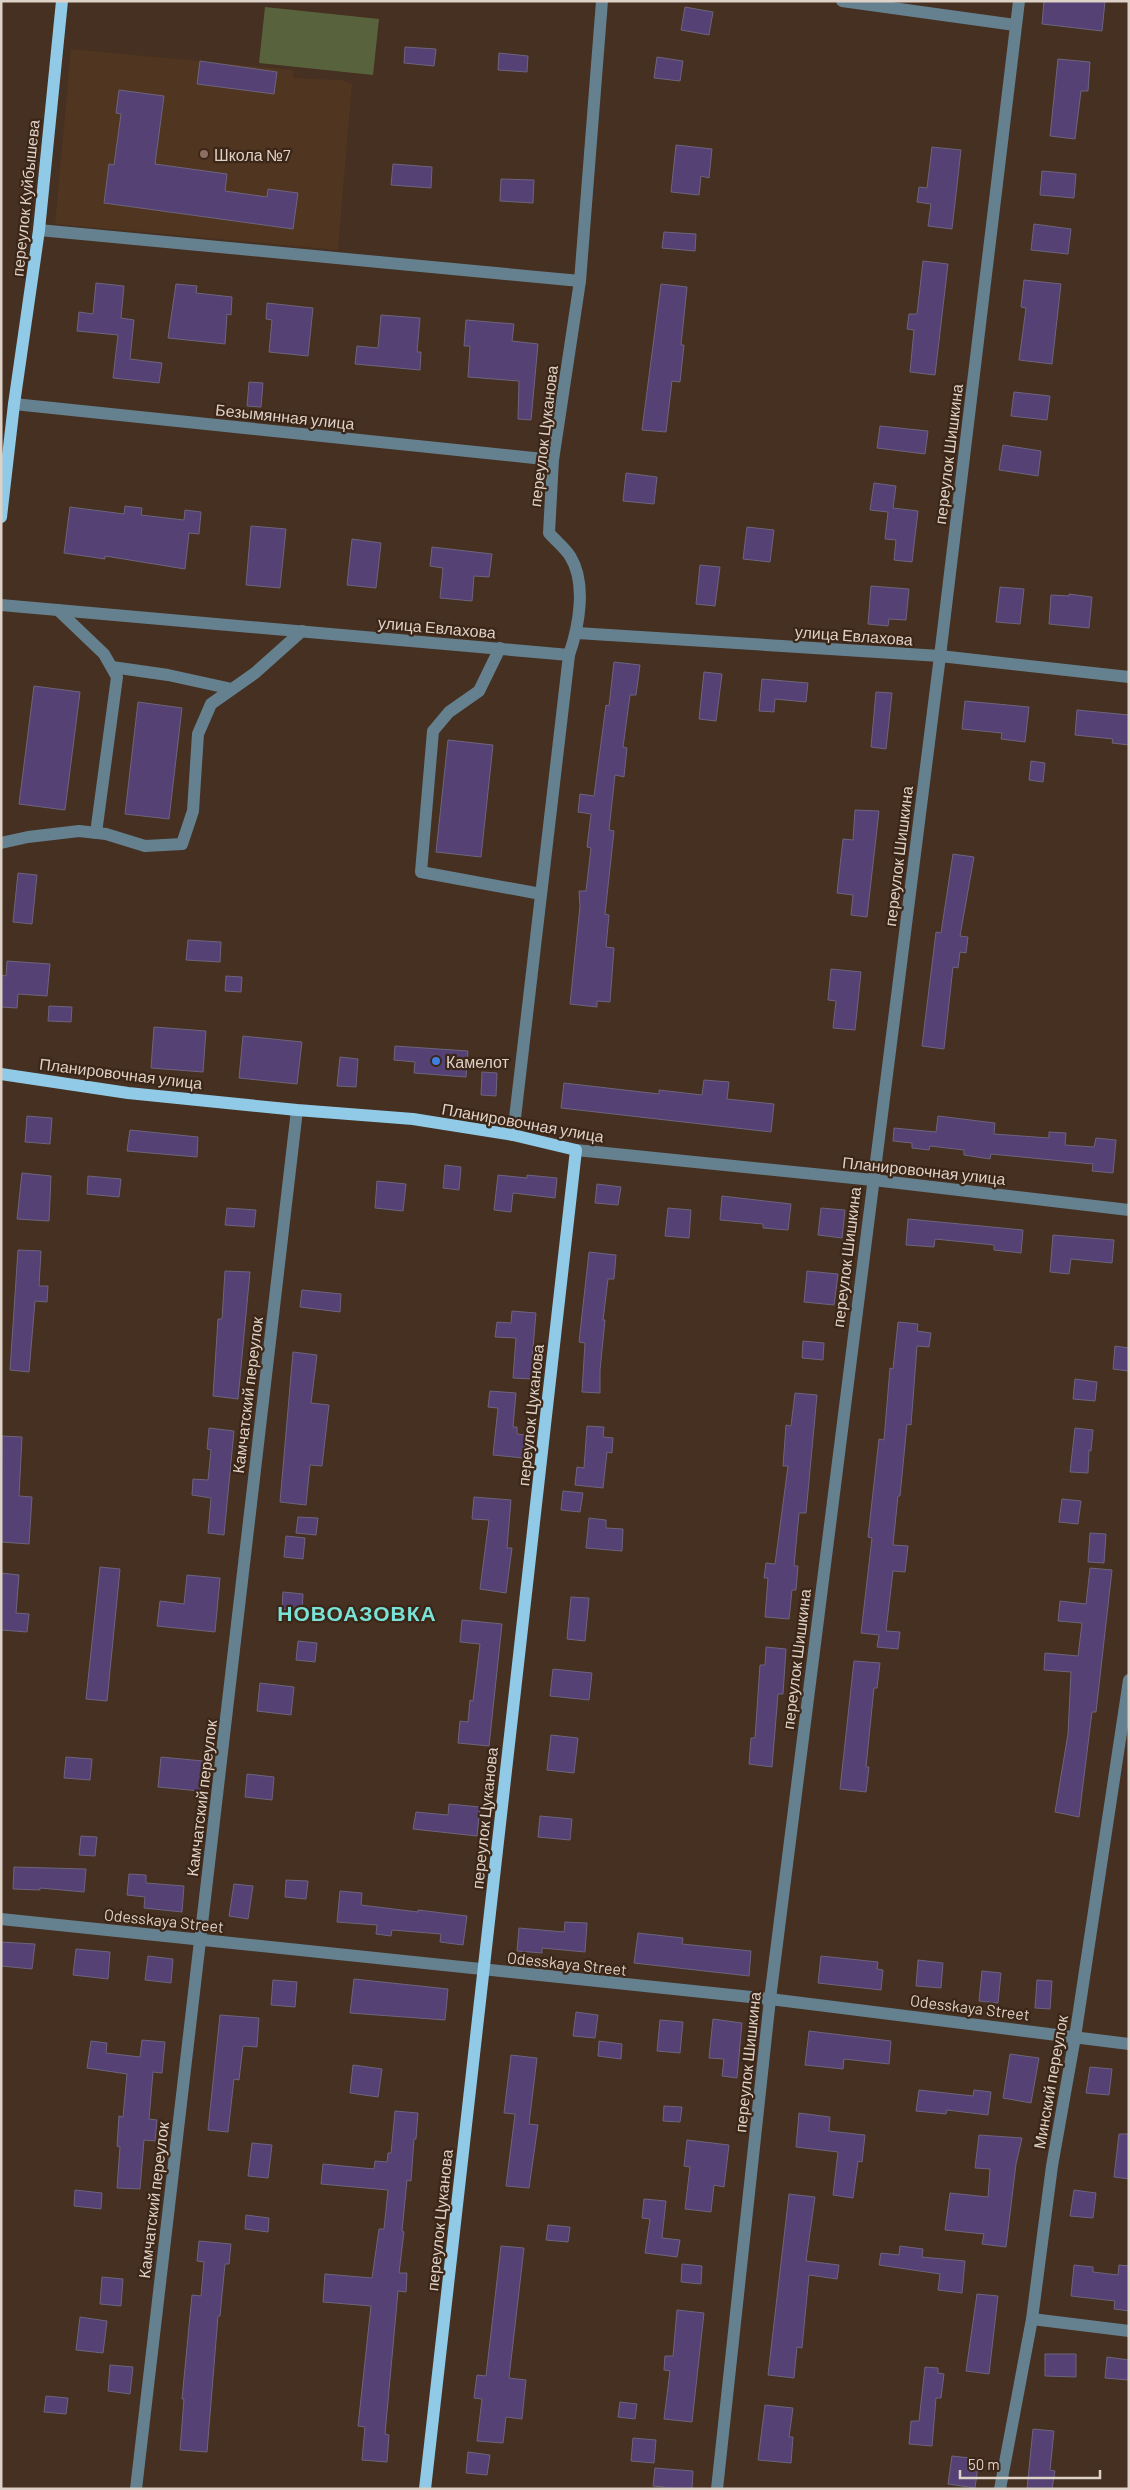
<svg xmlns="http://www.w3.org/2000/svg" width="1130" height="2490" viewBox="0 0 1130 2490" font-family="Barlow,sans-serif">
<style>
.built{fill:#503520}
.green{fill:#58633d}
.building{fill:#554173;stroke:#6d647d}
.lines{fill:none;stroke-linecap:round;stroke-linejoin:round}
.minor{stroke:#65808e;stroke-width:12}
.major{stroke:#90cae6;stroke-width:12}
.education-dot{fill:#8d6e63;stroke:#3b2617;stroke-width:2}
.shop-dot{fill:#3f7fe0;stroke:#3b2617;stroke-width:2}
.labels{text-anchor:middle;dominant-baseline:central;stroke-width:4.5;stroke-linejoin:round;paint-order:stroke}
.poi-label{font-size:16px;fill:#ded1c7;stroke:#3b2617;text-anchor:start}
.street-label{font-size:16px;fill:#ded1c7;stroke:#3b2617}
.district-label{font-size:21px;font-weight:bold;letter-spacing:1px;fill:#79e3d8;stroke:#3b2617}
</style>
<rect width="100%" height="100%" fill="#453021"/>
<path class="built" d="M71,49L293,70V78L342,80L352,84L338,250L55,224Z"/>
<path class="green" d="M265,7L379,19L373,75L259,63Z"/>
<g class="building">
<path d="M1044,1H1105L1102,31L1042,24Z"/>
<path d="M685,7L713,12L709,35L681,30Z"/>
<path d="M405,47L436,49L434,66L404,63Z"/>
<path d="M499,53L528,56L527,72L498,70Z"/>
<path d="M657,57L683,61L680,81L654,78Z"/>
<path d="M1058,59L1090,62L1088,91H1081L1075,139L1050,136Z"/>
<path d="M200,61L277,72L274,94L197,84Z"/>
<path d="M119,90L164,96L155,164L227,174L225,191L267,197L268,189L298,193L293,229L104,203L109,164L114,165L121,114L116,113Z"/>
<path d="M676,145L712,149L709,178L701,176L699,195L671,192Z"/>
<path d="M932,147L961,150L952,229L928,226L931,204L917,202L919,187L927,188Z"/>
<path d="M393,164L432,167L431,188L391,185Z"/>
<path d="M1042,171L1076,174L1074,198L1040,195Z"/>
<path d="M501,179L534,180L533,203L500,201Z"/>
<path d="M1034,224L1071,229L1068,254L1031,250Z"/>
<path d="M664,232L696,234L695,251L662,248Z"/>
<path d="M923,261L948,264L935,375L910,372L914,330L907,329L909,314H917Z"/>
<path d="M1024,280L1061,284L1052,364L1019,360L1026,308L1021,307Z"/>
<path d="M96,283L124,286L121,318L134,320L130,359L162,363L159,383L113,378L118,335L77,331L79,312L93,314Z"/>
<path d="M176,284L197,286L196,293L232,297L231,315L227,314L225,344L168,338Z"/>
<path d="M661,284L687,287L681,345H684L680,382L672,381L666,432L642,430Z"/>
<path d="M267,303L313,308L308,356L269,352L272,320L266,319Z"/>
<path d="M381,315L420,318L417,352H421L420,370L355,364L357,346L378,348Z"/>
<path d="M466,320L514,324L512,341L538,344L531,420L518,419L519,381L468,377L470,346H464Z"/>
<path d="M249,382L263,383L261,407L247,406Z"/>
<path d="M1014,392L1050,396L1047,420L1011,416Z"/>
<path d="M880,426L928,431L925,454L877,448Z"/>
<path d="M1003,445L1041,451L1038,476L999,470Z"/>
<path d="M626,473L657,477L654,504L623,501Z"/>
<path d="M874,483L896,486L893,508L918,511L912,562L894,560L896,540L885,539L888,512L870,510Z"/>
<path d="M125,506L142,508L141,515L184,520L185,510L201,512L199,534L189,533L185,569L105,556V559L64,553L70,507L124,514Z"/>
<path d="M251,526L286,529L280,588L246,585Z"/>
<path d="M747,527L774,530L770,562L743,559Z"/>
<path d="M352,539L381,543L376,588L347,585Z"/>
<path d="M432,547L492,554L489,577L474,576L472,601L440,598L443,568L430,566Z"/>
<path d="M700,565L720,567L715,606L696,604Z"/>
<path d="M871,586L909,589L906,620L889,619L888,626L868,624Z"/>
<path d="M1000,587L1024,589L1020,624L996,622Z"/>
<path d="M1069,594L1092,597L1089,628L1049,624L1051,595L1069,596Z"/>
<path d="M614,662L640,665L636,695H630L623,747L627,748L624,777L615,775L609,830L614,831L605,914L609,915L606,947L614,948L610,1002L597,1001V1007L570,1004L580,906L579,891H586L591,848L587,847L591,814L578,812L580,794L594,796L606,705L609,706Z"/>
<path d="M704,672L722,674L716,721L699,719Z"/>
<path d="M762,679L808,683L806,702L775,699L774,712L759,711Z"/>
<path d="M34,686L80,692L65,810L19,804Z"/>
<path d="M876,692L892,693L886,749L871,747Z"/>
<path d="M965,701L1029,707L1025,742L1001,739L1002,733L962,729Z"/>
<path d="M138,702L182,708L169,819L125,814Z"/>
<path d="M1077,710L1129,715V745L1112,743L1113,739L1075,735Z"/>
<path d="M448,740L493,745L481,857L436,852Z"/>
<path d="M1031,761L1045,763L1043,782L1029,780Z"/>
<path d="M855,810L879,811L867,917L851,915L853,895L837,893L843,839L853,840Z"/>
<path d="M953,854L974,857L960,936L968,937L966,953L960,952L958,968L953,967L944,1049L922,1046L936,932L941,933Z"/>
<path d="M18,873L37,875L32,924L13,922Z"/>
<path d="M188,940L221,942L220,962L186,960Z"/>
<path d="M7,961L50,964L47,996L18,994L17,1008L1,1007V975L6,976Z"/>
<path d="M831,969L861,972L855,1030L833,1028L836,1001L828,1000Z"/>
<path d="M226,976L242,977L241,992L225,991Z"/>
<path d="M49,1006L72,1007L71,1022L48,1021Z"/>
<path d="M154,1027L206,1031L203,1072L151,1068Z"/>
<path d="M243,1036L302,1042L297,1084L239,1078Z"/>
<path d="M395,1046L468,1051L466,1077L414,1073L415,1062L394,1060Z"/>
<path d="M340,1057L358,1059L356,1087L337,1086Z"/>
<path d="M482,1072L497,1073L496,1096L481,1095Z"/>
<path d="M704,1080L729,1082L727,1099L774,1104L771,1132L561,1108L564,1083L659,1094V1090L702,1095Z"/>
<path d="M27,1116L52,1118L50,1144L25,1142Z"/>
<path d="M938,1116L995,1123L994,1134L1049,1138V1132L1066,1133L1065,1145L1094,1147L1096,1138L1116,1140L1113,1173L1092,1171L1093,1164L991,1154L990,1159L964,1155V1150L930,1146L929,1150L912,1148V1143L893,1141L894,1128L936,1132Z"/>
<path d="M130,1130L198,1137L197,1157L127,1151Z"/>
<path d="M445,1165L461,1167L459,1190L443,1188Z"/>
<path d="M22,1173L51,1176L49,1221L17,1219Z"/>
<path d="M498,1175L527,1178V1175L557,1178L555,1198L513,1193L511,1212L494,1210Z"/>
<path d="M88,1176L121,1179L119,1197L87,1194Z"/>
<path d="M377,1181L406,1184L403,1211L375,1208Z"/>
<path d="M597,1184L621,1187L618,1205L595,1203Z"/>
<path d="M722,1196L791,1204L788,1230L763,1228V1224L720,1220Z"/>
<path d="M227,1208L256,1210L254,1227L225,1225Z"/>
<path d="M668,1208L691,1210L689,1238L665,1236Z"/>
<path d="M821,1208L845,1210L842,1238L818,1235Z"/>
<path d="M908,1219L1023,1230L1021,1253L994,1250V1245L935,1239L934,1247L906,1245Z"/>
<path d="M1053,1235L1114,1240L1112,1263L1071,1259L1069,1274L1050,1272Z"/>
<path d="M18,1250L41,1251L39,1286H48L47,1302L35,1301L29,1372L10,1370Z"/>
<path d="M589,1252L616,1255L614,1279H608L603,1320H605L600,1370V1393L582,1392L585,1343L579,1342Z"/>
<path d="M225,1271L250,1272L238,1399L213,1396L218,1319H222Z"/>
<path d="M807,1271L838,1274L834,1305L804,1302Z"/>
<path d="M302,1290L341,1294L340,1312L300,1307Z"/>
<path d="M512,1311L536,1313L532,1359H534L533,1379L513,1378L516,1338L495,1337L497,1322L511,1323Z"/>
<path d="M898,1322L918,1324L917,1331L931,1333L929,1347L917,1346L911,1425L907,1424L900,1496H898L893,1545L908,1546L905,1572L893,1571L886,1631L900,1632L898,1649L877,1647L879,1635L861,1633L872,1538L868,1537L879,1439L884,1440L890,1368L893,1369Z"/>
<path d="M803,1341L824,1343L823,1360L802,1358Z"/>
<path d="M1115,1346L1129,1348V1371L1113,1369Z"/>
<path d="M293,1352L317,1355L311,1403L329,1405L322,1466L310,1465L306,1505L280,1502Z"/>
<path d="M1075,1379L1097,1382L1095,1401L1073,1399Z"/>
<path d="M490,1391L516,1393L513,1427H517V1434L526,1435L523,1458L493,1455L498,1408L488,1407Z"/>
<path d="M795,1393L817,1395L806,1513H799L794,1566H798L796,1590H792L789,1619L765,1617L768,1578H764L766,1563L775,1564L788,1466H783L786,1425L791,1426Z"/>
<path d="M587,1426L604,1427L603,1437L613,1438L612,1453L607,1452L603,1488L575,1485L577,1467L584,1468Z"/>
<path d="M209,1428L234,1431L224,1535L208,1533L211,1498L192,1495L193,1479L208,1480L211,1450L207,1449Z"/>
<path d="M1075,1428L1093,1430L1091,1451L1089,1450L1088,1473L1070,1472Z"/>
<path d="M2,1436L22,1437L19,1496L32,1497L29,1544L1,1542Z"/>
<path d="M563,1491L583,1493L580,1512L561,1510Z"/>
<path d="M474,1497L511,1500L507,1548H512L506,1593L480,1589L489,1520L472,1519Z"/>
<path d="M1062,1499L1081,1501L1078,1524L1059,1522Z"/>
<path d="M298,1517L318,1518L316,1535L296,1533Z"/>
<path d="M589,1518L606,1520V1528L623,1529L622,1551L586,1548Z"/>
<path d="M1090,1533L1106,1534L1104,1563L1088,1562Z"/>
<path d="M286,1536L305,1538L303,1559L284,1557Z"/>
<path d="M100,1567L120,1569L107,1701L86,1699Z"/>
<path d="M1090,1568L1112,1570L1096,1712H1092L1079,1817L1055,1812L1068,1734L1071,1672L1044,1670L1045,1653L1078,1656L1082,1623L1058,1621L1060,1601L1086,1604Z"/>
<path d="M1,1573L19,1575L16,1613L29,1614L27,1632L1,1630Z"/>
<path d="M187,1575L220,1578L215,1632L157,1626L160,1601L184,1604Z"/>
<path d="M283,1592L303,1594L302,1611L282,1609Z"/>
<path d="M571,1597L589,1598L585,1641L567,1639Z"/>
<path d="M462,1620L502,1624L489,1746L458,1743L460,1721L468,1722L470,1700L473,1701L480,1644L460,1642Z"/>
<path d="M298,1641L317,1643L315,1662L296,1660Z"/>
<path d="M766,1647L786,1649L783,1694H778L772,1767L749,1764L751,1738H755L760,1665H765Z"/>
<path d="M854,1661L880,1663L877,1688H874L866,1767H869L866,1792L840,1789Z"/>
<path d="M553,1669L592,1673L589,1700L550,1696Z"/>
<path d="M260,1683L294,1687L291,1715L257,1711Z"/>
<path d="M551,1735L578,1738L574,1773L547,1770Z"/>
<path d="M66,1757L92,1759L90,1780L64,1778Z"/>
<path d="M161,1757L203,1761L200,1791L158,1787Z"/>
<path d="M247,1774L274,1777L272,1800L245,1797Z"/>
<path d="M449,1804L480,1807L477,1836L413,1829L416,1812L448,1815Z"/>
<path d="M540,1816L572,1819L570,1840L538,1837Z"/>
<path d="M81,1836L97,1837L95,1856L79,1855Z"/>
<path d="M14,1867L86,1869L84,1892L40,1888V1890L13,1889Z"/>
<path d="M129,1874L146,1875V1883L184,1886L182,1912L144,1908L145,1897L127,1895Z"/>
<path d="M286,1880L308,1881L306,1899L285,1897Z"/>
<path d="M234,1884L253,1886L248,1919L229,1916Z"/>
<path d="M340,1891L362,1893L361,1905L418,1912V1910L467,1916L463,1945L440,1942L441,1934L392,1930L391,1936L376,1934L377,1925L337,1922Z"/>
<path d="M565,1922L587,1923L585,1952L542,1948V1953L517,1951L519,1928L564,1932Z"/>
<path d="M638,1933L683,1938L682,1944L751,1951L749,1976L634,1963Z"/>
<path d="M1,1942L35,1944L32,1969L1,1966Z"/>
<path d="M76,1949L110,1952L108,1979L73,1975Z"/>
<path d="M148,1956L173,1959L171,1983L145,1980Z"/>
<path d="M821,1956L878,1962L877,1969L883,1970L881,1990L818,1983Z"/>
<path d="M918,1960L943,1963L941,1988L916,1986Z"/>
<path d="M982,1971L1001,1973L998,2003L979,2001Z"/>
<path d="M354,1979L448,1989L445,2020L350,2013Z"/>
<path d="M273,1980L297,1982L295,2007L271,2005Z"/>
<path d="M1037,1980L1052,1981L1050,2009L1035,2008Z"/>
<path d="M576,2012L598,2015L595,2038L573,2036Z"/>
<path d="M220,2015L259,2018L257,2047L243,2046L239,2080L234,2079L228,2132L208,2130Z"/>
<path d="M713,2019L742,2023L737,2078L722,2076L724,2059L709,2058Z"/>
<path d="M660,2020L683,2022L680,2053L657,2051Z"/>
<path d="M809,2031L891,2041L889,2064L844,2059L843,2069L805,2065Z"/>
<path d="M142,2040L165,2042L162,2073L153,2072L149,2119L157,2120L155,2141L144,2140L140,2189L117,2188L120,2147L117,2146L119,2116L123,2117L127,2074L87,2068L91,2041L107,2043L106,2053L140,2057Z"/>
<path d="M599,2041L622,2044L621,2059L598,2056Z"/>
<path d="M1010,2054L1039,2058L1031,2103L1003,2098Z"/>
<path d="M511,2055L537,2058L529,2124L538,2125L529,2188L506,2186L515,2114L504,2113Z"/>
<path d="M353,2065L382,2069L378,2097L350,2093Z"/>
<path d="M1090,2067L1112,2069L1109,2095L1086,2093Z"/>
<path d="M919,2090L973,2096L974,2090L991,2092L988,2115L947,2110L946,2114L916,2111Z"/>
<path d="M664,2106L682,2107L680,2122L663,2121Z"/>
<path d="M395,2111L418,2113L416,2139H414L411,2181L407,2180L402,2231L404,2232L399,2273H407L406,2292L398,2291L385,2434L389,2435L387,2462L362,2460L365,2427L358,2426L371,2306L323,2302L325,2274L372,2278L379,2229H384L388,2190L321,2184L323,2164L374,2169L375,2161L387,2162L388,2153H391Z"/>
<path d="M799,2113L830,2117L829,2131L865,2135L862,2162L858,2161L853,2198L833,2195L838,2152L796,2147Z"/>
<path d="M1119,2134H1129V2179L1114,2177Z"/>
<path d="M979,2135L1022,2138L1016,2164L1006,2247L982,2244L984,2234L945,2230L950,2193L988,2197L990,2169L975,2168Z"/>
<path d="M687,2140L729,2145L724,2187L714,2185L711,2212L685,2209L690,2167L684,2166Z"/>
<path d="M252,2143L272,2145L268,2178L248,2176Z"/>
<path d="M75,2190L102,2193L101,2209L74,2206Z"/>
<path d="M1074,2190L1096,2193L1093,2218L1070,2216Z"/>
<path d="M789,2194L815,2197L806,2261L839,2265L837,2279L809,2275L802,2348L797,2347L794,2378L768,2375Z"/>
<path d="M644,2199L666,2201L662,2238L680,2240L677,2257L645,2253L650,2219L642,2218Z"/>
<path d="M246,2215L269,2218L268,2232L245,2229Z"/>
<path d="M548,2225L570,2227L568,2242L546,2240Z"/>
<path d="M199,2241L231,2244L229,2264H225L220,2316H218L207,2452L180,2450L184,2399H182L192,2295L201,2296L204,2262L197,2261Z"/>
<path d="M501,2246L524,2248L509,2378L526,2380L522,2419L506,2417L503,2443L477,2441L482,2399L474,2398L477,2375L486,2376Z"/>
<path d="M900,2246L923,2249L922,2257L965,2261L962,2293L938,2290L940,2274L879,2265L881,2253L899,2255Z"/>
<path d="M682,2264L702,2266L701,2284L681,2282Z"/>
<path d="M1074,2265L1093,2267V2272L1118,2275L1119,2265L1129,2266V2311L1114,2309L1115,2301L1071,2296Z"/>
<path d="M102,2277L123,2279L121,2306L100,2304Z"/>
<path d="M977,2294L998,2296L989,2374L966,2371Z"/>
<path d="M677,2310L704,2313L692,2422L664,2419L670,2371L664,2370L665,2356H673Z"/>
<path d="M80,2317L107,2321L103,2353L76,2350Z"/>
<path d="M1045,2354H1076V2377L1045,2376Z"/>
<path d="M1107,2357L1129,2360L1128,2380L1105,2378Z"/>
<path d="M110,2365L133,2367L130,2394L108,2391Z"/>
<path d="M925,2367L938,2368V2373L944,2374L941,2398H936L932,2446L909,2444L911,2421H919Z"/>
<path d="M46,2396L68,2398L66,2414L44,2412Z"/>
<path d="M620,2402L637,2404L635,2419L618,2417Z"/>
<path d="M765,2405L793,2408L789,2437H793L791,2463L758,2460Z"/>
<path d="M1033,2429L1054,2431L1050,2470L1055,2471L1052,2489H1027Z"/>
<path d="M633,2438L656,2440L654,2463L631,2461Z"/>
<path d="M468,2452L490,2455L487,2475L466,2473Z"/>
<path d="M952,2456L979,2459L975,2488L948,2484Z"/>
<path d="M655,2468L693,2471L692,2489H664V2487L653,2486Z"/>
</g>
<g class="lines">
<g class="minor">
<path d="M842,1L1015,25"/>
<path d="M39,230L580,281"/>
<path d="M14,404L553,460"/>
<path d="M1,605L569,655"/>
<path d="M58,610L104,654L117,677L96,833"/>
<path d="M577,633L940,656L1129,677"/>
<path d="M500,648L479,691L449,712L433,731L421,872L541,894"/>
<path d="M112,667L168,675L232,689"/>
<path d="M1,843L28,837L79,831L106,834L145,846L182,844L193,811L198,734L211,704L255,673L302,631"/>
<path d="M513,1135L569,655C579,626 587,583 570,556C565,548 555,540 549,533L553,460L580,281L602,1"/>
<path d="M576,1150L873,1180L1129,1210"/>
<path d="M1,1919L770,1999L1129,2044"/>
<path d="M1032,2319L1129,2331"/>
<path d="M136,2489L297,1110"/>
<path d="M717,2489L770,1999L940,656L1019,1"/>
<path d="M1000,2489L1032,2319L1052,2166L1075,2037L1129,1680"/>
</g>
<g class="major">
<path d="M1,517L14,404L39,230L62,1"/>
<path d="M1,1074L128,1093L297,1110L413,1119L513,1135L576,1150L425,2489"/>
</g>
</g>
<circle class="education-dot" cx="204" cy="154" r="5"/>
<circle class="shop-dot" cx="436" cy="1061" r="5"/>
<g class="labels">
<g class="poi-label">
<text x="214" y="154">Школа №7</text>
<text x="446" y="1061">Камелот</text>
</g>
<g class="street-label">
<text transform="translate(25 198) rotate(-84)">переулок Куйбышева</text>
<text transform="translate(285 416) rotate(6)">Безымянная улица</text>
<text transform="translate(543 436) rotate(-83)">переулок Цуканова</text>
<text transform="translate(948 454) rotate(-83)">переулок Шишкина</text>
<text transform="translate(437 627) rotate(5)">улица Евлахова</text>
<text transform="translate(854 635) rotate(4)">улица Евлахова</text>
<text transform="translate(898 856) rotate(-83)">переулок Шишкина</text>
<text transform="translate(121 1073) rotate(7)">Планировочная улица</text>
<text transform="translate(523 1122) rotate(10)">Планировочная улица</text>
<text transform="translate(924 1170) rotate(6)">Планировочная улица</text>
<text transform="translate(846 1257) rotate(-83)">переулок Шишкина</text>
<text transform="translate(247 1395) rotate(-83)">Камчатский переулок</text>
<text transform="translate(530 1415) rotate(-84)">переулок Цуканова</text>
<text transform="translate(796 1659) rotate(-83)">переулок Шишкина</text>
<text transform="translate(201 1798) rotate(-83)">Камчатский переулок</text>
<text transform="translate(484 1818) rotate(-84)">переулок Цуканова</text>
<text transform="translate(164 1920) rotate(6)">Odesskaya Street</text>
<text transform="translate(567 1963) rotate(6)">Odesskaya Street</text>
<text transform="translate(970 2007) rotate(7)">Odesskaya Street</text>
<text transform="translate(747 2062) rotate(-84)">переулок Шишкина</text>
<text transform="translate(1050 2082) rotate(-80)">Минский переулок</text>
<text transform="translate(153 2200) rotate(-83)">Камчатский переулок</text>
<text transform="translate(439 2220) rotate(-84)">переулок Цуканова</text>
</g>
<g class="district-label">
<text x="357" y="1612">НОВОАЗОВКА</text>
</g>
</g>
<rect width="1130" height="2490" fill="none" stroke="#ded1c7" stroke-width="5"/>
<path d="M960 2470v8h140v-8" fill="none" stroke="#ded1c7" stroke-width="2.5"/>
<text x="968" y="2470" font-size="15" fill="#ded1c7" stroke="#3b2617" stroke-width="4" paint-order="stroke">50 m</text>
</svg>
